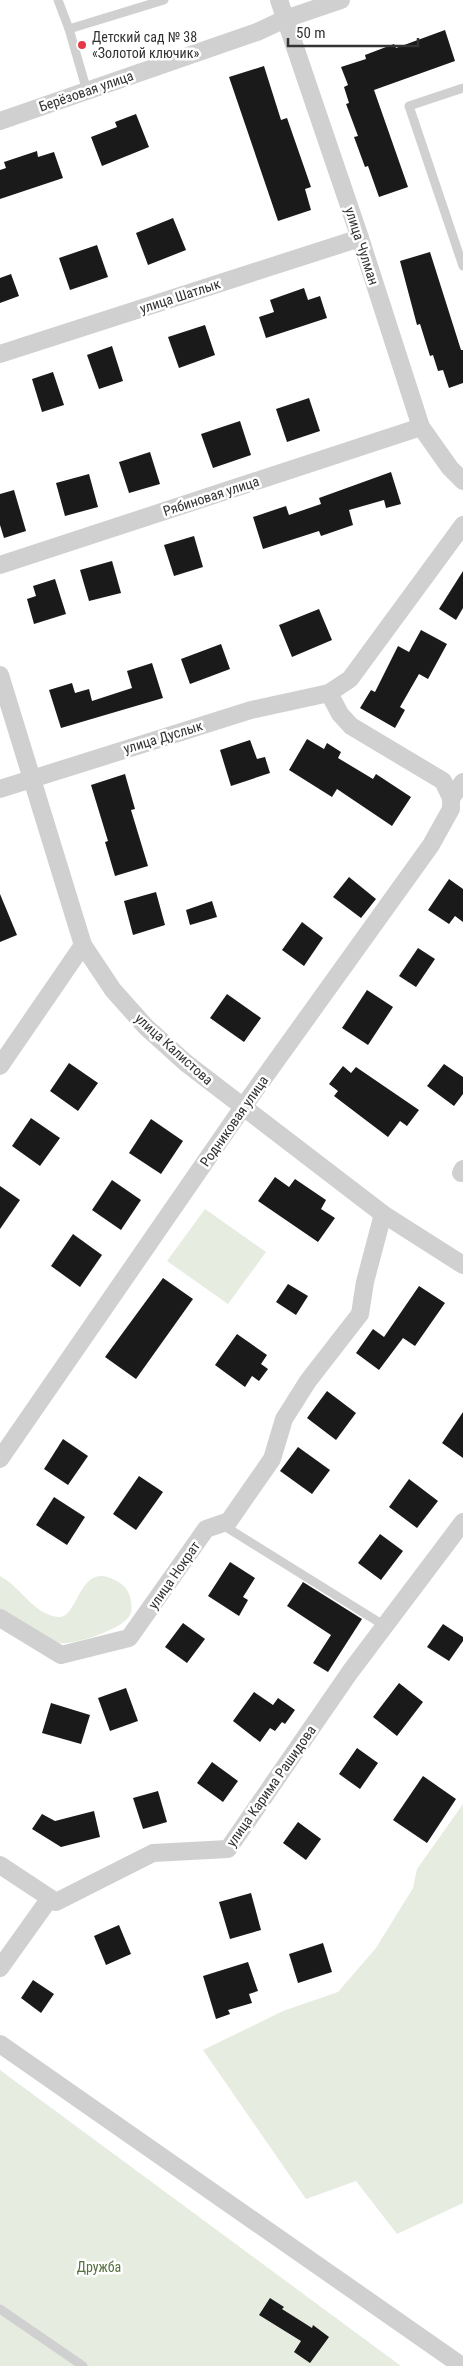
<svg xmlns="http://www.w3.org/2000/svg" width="463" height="2366" viewBox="0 0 463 2366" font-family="'Roboto Condensed',sans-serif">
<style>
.green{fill:#e6ecdf}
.building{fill:#1a1a1a}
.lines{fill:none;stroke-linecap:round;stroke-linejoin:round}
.service{stroke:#d0d0d0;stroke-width:9}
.minor{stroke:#d0d0d0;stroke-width:18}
.poi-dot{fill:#e63946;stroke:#fff;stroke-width:2}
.labels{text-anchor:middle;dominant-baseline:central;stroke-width:5;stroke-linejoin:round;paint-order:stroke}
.poi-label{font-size:14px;fill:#333;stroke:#fff;text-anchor:start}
.street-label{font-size:14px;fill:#333;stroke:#fff}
.park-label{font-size:14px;fill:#56703f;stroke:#fff}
</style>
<rect width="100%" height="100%" fill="#fff"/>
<g class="green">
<path d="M205,1209L266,1252L228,1304L167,1261Z"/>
<path d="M0,1576C21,1587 33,1614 58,1617C80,1619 78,1555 120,1583C127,1588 130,1594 131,1602C132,1609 132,1614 127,1619C116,1631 72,1646 56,1643C45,1641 12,1618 0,1611Z"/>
<path d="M463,1804V2203L397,2234L356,2181L306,2199L203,2050L283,2011L338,1992L376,1948L413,1888L417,1869Z"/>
<path d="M0,2070L401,2366H0Z"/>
</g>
<g class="building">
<path d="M445,30L455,61L374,90L408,187L379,197L368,166L365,167L354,137L358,136L346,104L349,103L344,87L348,85L341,67L366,59L365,55L394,44L396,48Z"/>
<path d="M264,66L281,120L287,118L311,187L305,189L311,210L278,221L229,77Z"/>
<path d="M136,114L149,147L102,166L91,137L117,127L115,122Z"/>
<path d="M37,151L38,157L54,152L63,178L0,199V170L6,168L4,162Z"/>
<path d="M173,218L186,250L148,265L136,233Z"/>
<path d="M97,245L108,277L70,290L59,258Z"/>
<path d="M430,252L461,350H463V383L449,388L443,370L438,371L433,355L430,356L420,324L417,325L400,261Z"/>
<path d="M11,274L19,296L0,303V278Z"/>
<path d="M304,288L308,300L320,296L327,318L266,338L259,317L274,312L270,300Z"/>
<path d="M205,325L215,355L179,368L168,337Z"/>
<path d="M112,346L123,381L99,389L87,355Z"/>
<path d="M53,372L64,405L42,412L32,379Z"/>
<path d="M309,398L320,431L287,442L276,409Z"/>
<path d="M240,421L251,455L213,468L201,434Z"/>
<path d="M150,452L160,484L129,493L119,462Z"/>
<path d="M391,472L401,504L386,508L384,500L349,510L353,525L321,536L319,531L263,549L253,517L286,506L289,515L321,504L319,498Z"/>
<path d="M89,474L98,507L65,516L56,483Z"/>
<path d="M14,490L26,531L4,538L0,525V494Z"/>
<path d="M194,536L203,567L174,576L164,545Z"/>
<path d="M112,561L121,593L89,601L80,570Z"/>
<path d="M463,571V608L456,620L439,609Z"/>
<path d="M55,579L66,614L34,624L27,599L36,596L33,586Z"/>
<path d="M319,609L332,640L292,657L279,625Z"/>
<path d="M421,630L447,644L428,679L419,674L400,707L405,710L395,728L360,708L371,690L375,692L398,646L409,652Z"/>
<path d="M221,644L230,669L190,684L181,659Z"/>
<path d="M152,663L163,698L61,728L49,690L72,683L75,693L89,689L92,701L132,688L127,671Z"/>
<path d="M307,739L324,749L327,743L341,752L338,758L373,779L376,774L411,797L392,826L337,789L332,797L289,770Z"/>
<path d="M250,740L257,759L265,757L270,773L231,786L220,750Z"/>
<path d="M125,774L135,809L131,810L148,866L115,876L105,842L108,841L91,785Z"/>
<path d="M349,877L376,899L361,918L333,897Z"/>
<path d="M449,879L463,889V922L455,916L449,924L428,910Z"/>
<path d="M156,892L165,925L133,935L124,901Z"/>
<path d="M0,894L17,935L0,942Z"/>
<path d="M212,901L217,917L190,925L186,910Z"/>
<path d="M302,922L323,938L304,966L282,950Z"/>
<path d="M418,948L435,959L416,987L399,976Z"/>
<path d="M367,990L393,1007L368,1045L342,1028Z"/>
<path d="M227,994L261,1018L244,1042L210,1018Z"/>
<path d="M69,1063L98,1083L78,1111L50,1091Z"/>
<path d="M444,1064L463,1077V1094L454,1106L427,1086Z"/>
<path d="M343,1066L351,1073L356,1067L419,1110L407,1126L400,1121L388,1137L334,1096L338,1091L329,1084Z"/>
<path d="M31,1118L60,1138L40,1166L12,1146Z"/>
<path d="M151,1119L183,1141L161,1174L129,1153Z"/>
<path d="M275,1177L289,1187L295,1179L326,1200L321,1209L335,1218L318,1242L258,1201Z"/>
<path d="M112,1180L141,1200L121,1230L92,1210Z"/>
<path d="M0,1186L20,1200L0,1229Z"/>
<path d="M73,1234L102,1255L80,1287L51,1266Z"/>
<path d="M163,1278L193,1299L136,1379L105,1357Z"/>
<path d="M288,1284L308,1296L296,1315L276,1302Z"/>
<path d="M419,1286L445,1303L415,1346L403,1338L379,1370L356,1353L373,1329L384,1337Z"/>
<path d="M237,1334L267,1355L261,1364L268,1369L259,1381L252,1376L245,1387L215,1365Z"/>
<path d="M327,1391L356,1413L336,1440L307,1418Z"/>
<path d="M463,1412V1458L442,1443Z"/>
<path d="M63,1439L88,1456L68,1485L44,1469Z"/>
<path d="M298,1447L330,1470L312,1494L280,1471Z"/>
<path d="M139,1476L163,1492L136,1530L113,1514Z"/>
<path d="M409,1479L438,1501L417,1528L389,1507Z"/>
<path d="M54,1497L85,1517L67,1545L36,1525Z"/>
<path d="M380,1534L403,1551L381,1580L358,1563Z"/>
<path d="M230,1562L255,1578L243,1597L248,1600L239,1616L208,1596Z"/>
<path d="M303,1582L362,1619L328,1672L313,1663L331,1635L287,1606Z"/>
<path d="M183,1623L205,1639L187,1663L165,1647Z"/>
<path d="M443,1624L463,1637V1641L449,1661L427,1647Z"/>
<path d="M399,1683L423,1702L397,1736L373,1717Z"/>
<path d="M126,1688L138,1721L110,1731L98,1698Z"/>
<path d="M254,1692L273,1705L278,1698L295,1710L285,1724L282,1722L275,1731L270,1728L260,1742L233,1721Z"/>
<path d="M51,1703L90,1715L81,1744L42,1733Z"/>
<path d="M357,1748L378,1763L360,1789L339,1774Z"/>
<path d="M212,1762L238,1781L223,1802L197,1783Z"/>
<path d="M423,1776L456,1799L427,1843L393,1820Z"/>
<path d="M158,1791L167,1822L143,1829L133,1798Z"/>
<path d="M94,1811L100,1837L61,1847L32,1829L42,1814L55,1821Z"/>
<path d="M298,1822L321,1839L306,1860L283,1843Z"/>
<path d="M251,1893L261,1930L230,1939L219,1902Z"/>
<path d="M119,1925L131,1954L106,1965L94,1936Z"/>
<path d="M323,1943L332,1972L298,1983L289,1954Z"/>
<path d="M248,1962L258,1991L249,1994L252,2003L228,2010L230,2014L216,2019L203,1976Z"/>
<path d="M33,1980L54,1994L41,2013L21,1998Z"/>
<path d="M270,2298L284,2307L282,2309L312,2328L313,2325L329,2337L310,2363L294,2352L301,2341L259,2315Z"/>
</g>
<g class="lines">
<g class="service">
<path d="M58,0L69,29L87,91"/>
<path d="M69,29L164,0"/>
<path d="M463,88L409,106L463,266"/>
<path d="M221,1524L385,1626"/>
<path d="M0,2309L83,2366"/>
</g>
<g class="minor">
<path d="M279,0L360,238L421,427L450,468L463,481"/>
<path d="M0,121L257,32L285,19L341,0"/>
<path d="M0,354L360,238"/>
<path d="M0,565L421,427"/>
<path d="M0,675L83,945L113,990L146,1027L186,1063L383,1214L463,1265"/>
<path d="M329,693L340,714L351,726L443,781L451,798"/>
<path d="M0,789L251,710L329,693L350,679L463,525"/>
<path d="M0,1066L83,945"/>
<path d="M461,1173L463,1169"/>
<path d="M0,1459L243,1107L431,845L451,809V798L463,782"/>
<path d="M0,1618L61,1655L129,1638L206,1529L229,1521L272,1459L284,1419L308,1381L360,1314L365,1282L383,1214"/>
<path d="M0,1865L56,1902L153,1853L228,1849L350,1672L463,1522"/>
<path d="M0,1968L50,1898"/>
<path d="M0,2044L462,2366"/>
</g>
</g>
<circle class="poi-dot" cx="82" cy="45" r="5"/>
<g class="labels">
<g class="poi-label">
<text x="92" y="37">Детский сад № 38<tspan x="92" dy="16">«Золотой ключик»</tspan></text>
</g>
<g class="street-label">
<text transform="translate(86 91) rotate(-19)">Берёзовая улица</text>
<text transform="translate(362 246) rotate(72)">улица Чулман</text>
<text transform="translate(180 296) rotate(-18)">улица Шатлык</text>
<text transform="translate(211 496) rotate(-18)">Рябиновая улица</text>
<text transform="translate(163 737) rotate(-17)">улица Дуслык</text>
<text transform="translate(174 1049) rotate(42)">улица Калистова</text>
<text transform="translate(234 1121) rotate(-55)">Родниковая улица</text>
<text transform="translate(174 1575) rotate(-55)">улица Нократ</text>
<text transform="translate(271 1786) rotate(-55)">улица Карима Рашидова</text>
</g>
<g class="park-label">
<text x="99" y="2267">Дружба</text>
</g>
</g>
<path d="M288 38v8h130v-8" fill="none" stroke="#333333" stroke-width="2.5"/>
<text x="296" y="38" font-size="15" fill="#333333" stroke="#ffffff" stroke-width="4" paint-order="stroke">50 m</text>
</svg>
